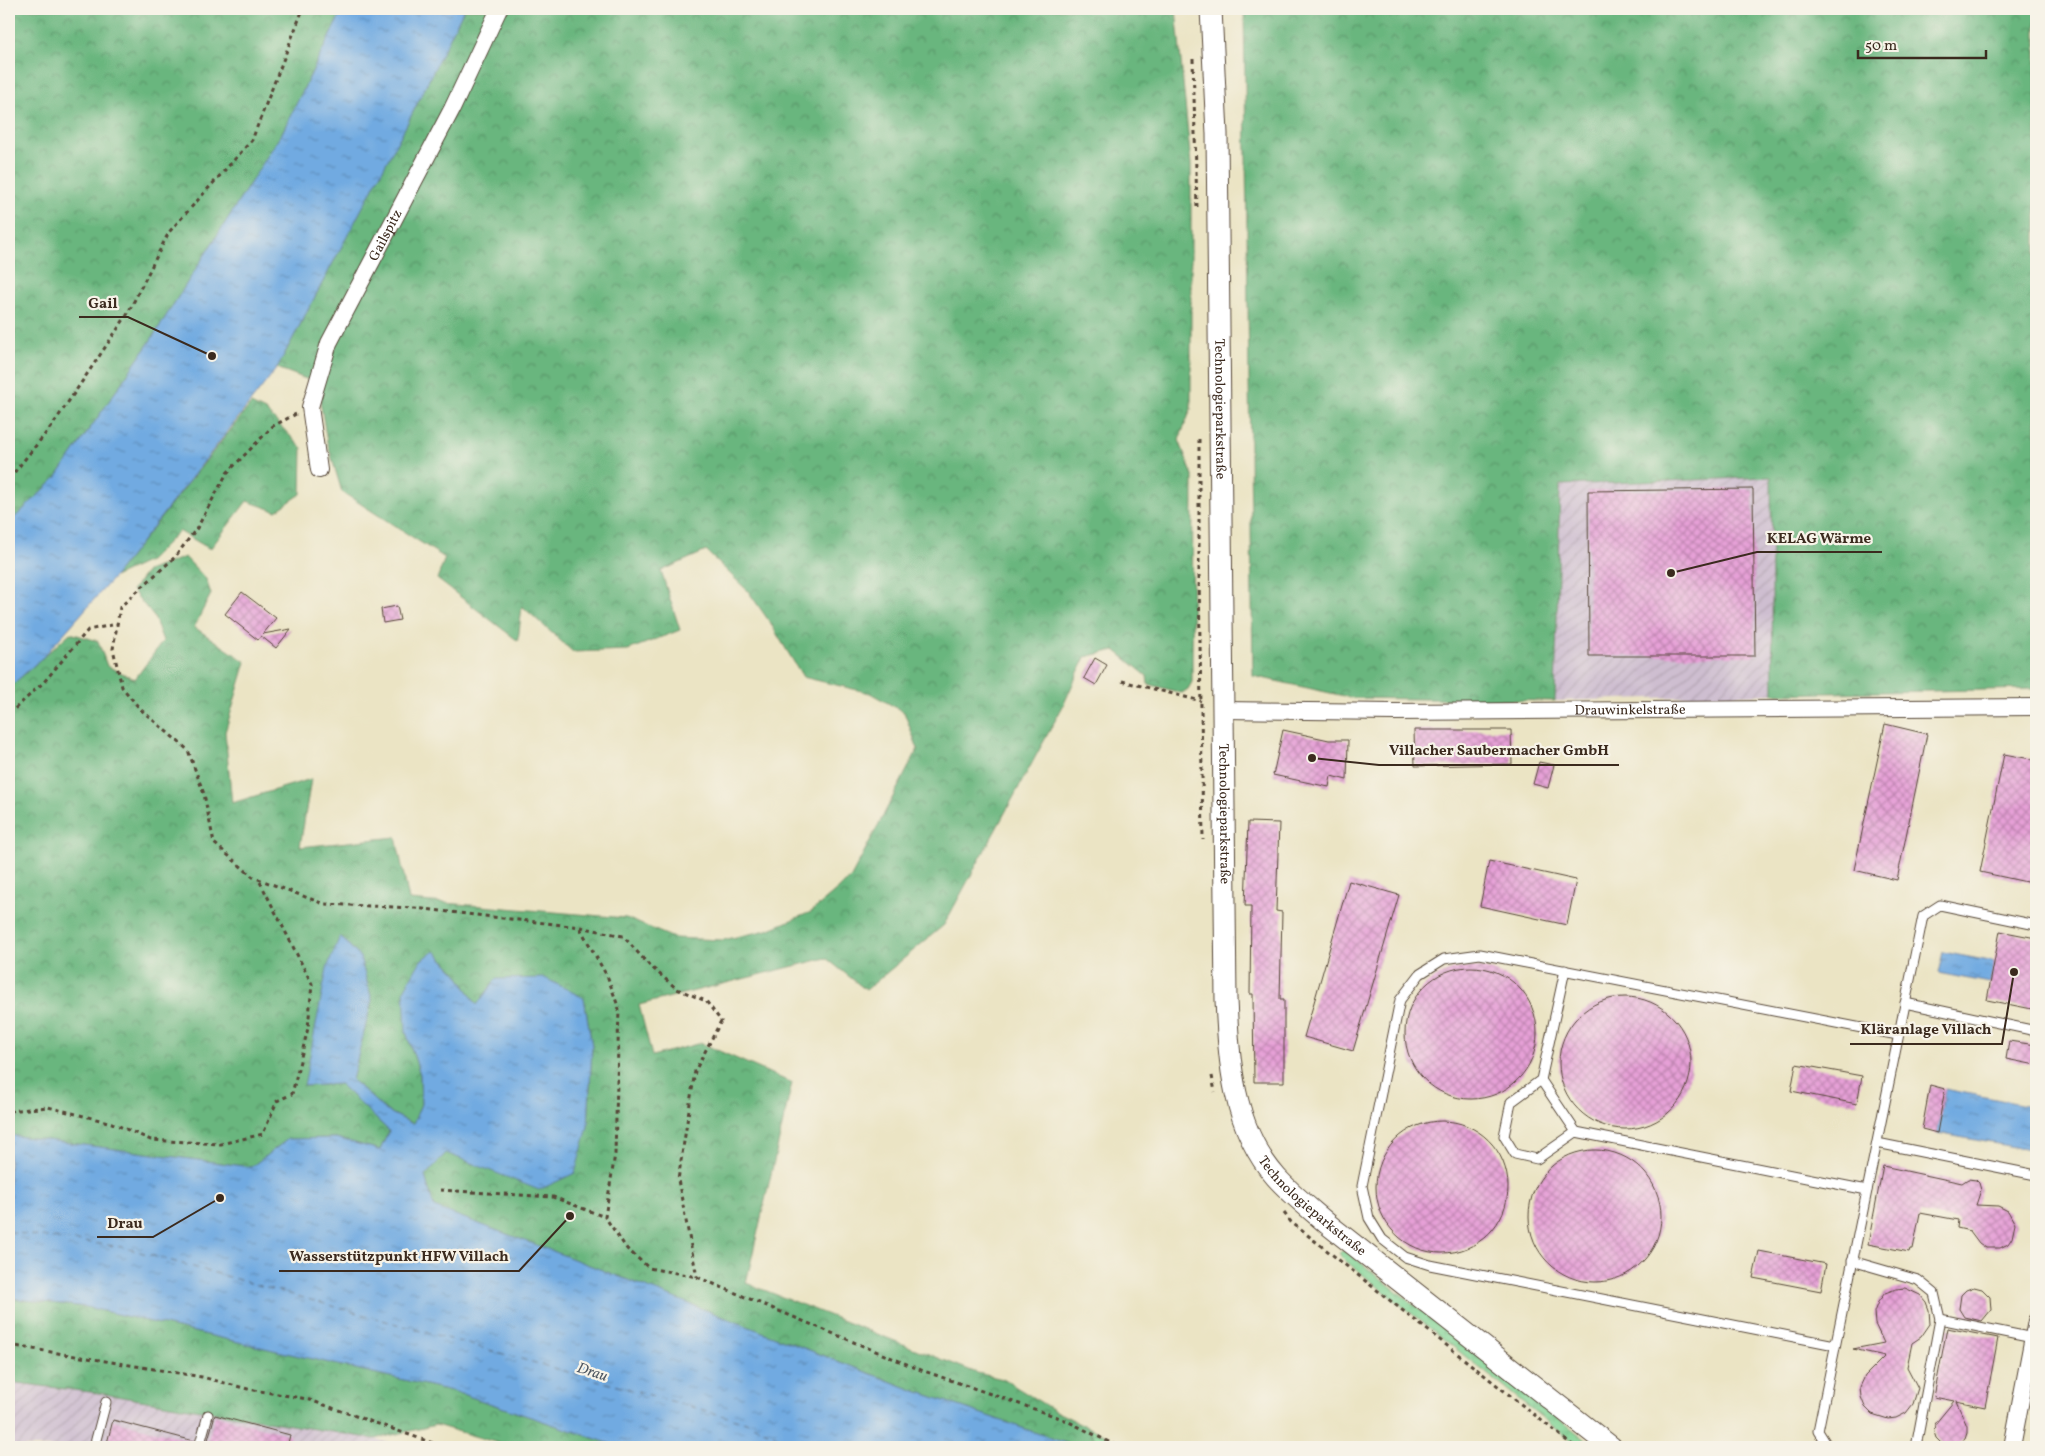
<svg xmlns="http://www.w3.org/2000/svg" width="2045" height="1456" viewBox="0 0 2045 1456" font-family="Vollkorn,serif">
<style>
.industrial{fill:url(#industrial-furrows)}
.grass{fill:url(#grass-tufts);stroke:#5e7f5a}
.forest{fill:url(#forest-crowns);stroke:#52704e}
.water{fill:url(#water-ripples);stroke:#566a80}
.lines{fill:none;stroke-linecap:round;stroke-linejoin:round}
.ferry{stroke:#4e5762;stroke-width:1;stroke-dasharray:6 5;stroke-linecap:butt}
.building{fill:url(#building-cross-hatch)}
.service-casing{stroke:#554637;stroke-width:11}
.minor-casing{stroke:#554637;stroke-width:18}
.tertiary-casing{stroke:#554637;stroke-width:23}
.path{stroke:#554637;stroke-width:3;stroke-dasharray:4 4;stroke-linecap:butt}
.service{stroke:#fff;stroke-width:9}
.minor{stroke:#fff;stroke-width:16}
.tertiary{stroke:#fff;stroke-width:21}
.labels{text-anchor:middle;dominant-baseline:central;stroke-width:4.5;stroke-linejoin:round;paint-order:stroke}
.street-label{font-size:14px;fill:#3b2a1e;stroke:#f7f3e8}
.water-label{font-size:15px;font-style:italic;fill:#4e5762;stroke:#f7f3e8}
.leader{fill:none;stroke:#3b2a1e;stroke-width:2}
.callout-dot{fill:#3b2a1e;stroke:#f7f3e8;stroke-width:2}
.callout-label{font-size:15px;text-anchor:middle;font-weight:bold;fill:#3b2a1e;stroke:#f7f3e8;stroke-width:4.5;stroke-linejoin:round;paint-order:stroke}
</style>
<defs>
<pattern id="industrial-furrows" width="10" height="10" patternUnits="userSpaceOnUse" patternTransform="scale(1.25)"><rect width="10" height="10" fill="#cebed0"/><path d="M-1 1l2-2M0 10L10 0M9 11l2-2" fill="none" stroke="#b2a3b2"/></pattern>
<pattern id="grass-tufts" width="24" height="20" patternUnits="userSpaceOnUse" patternTransform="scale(1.25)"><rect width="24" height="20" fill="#82d495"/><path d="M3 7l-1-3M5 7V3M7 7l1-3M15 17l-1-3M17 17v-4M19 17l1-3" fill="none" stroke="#71b680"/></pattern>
<pattern id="forest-crowns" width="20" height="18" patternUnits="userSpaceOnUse" patternTransform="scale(1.25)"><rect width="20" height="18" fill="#69b67e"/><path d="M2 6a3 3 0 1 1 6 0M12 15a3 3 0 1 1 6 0" fill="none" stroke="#589467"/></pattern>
<pattern id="water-ripples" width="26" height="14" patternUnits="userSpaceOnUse" patternTransform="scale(1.25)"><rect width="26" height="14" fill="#71aae1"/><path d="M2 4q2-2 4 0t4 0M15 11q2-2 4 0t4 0" fill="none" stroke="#5e8bb6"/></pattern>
<pattern id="building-cross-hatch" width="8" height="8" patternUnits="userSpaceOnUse" patternTransform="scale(1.25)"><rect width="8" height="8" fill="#e6a0d7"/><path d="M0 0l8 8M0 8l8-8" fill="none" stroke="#bc83ae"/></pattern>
</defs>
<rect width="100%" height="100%" fill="#f7f3e8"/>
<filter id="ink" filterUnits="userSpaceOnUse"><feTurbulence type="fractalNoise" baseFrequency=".02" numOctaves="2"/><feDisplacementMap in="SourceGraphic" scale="10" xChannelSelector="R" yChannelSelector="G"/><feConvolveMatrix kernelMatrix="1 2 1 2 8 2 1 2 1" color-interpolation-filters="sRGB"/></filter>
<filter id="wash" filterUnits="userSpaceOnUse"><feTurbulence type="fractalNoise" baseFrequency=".0096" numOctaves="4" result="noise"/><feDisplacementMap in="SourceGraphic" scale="20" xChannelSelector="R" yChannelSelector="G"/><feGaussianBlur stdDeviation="1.12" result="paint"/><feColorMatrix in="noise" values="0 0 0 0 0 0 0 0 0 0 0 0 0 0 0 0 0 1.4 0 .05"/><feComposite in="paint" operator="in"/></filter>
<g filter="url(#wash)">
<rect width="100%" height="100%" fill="#ebe4c4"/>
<g class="industrial">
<path d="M1771,477L1773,694L1555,701L1560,485Z"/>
<path d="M9,1382L98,1393L314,1428L375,1439L404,1447H9Z"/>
</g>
<g class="grass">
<path d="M1342,1251L1347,1252L1595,1447H1579L1347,1262L1340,1255L1339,1252Z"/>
<path d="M1088,1427L1127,1447H1099Z"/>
</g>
<g class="forest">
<path d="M9,9H343L282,133L149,343L56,478L9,523Z"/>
<path d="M464,9H1176L1191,165V409L1179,440L1193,476L1192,682L1188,689L1182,693L1148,684L1147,676L1115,650L1085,657L1063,706L944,925L866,990L826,958L639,1005L652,1056L701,1043L792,1083L746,1283L977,1373L1003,1379L1055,1411L1088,1427L1099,1447H1077L910,1389L563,1255L433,1207L425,1176L446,1152L539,1189L588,1127L592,1046L584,998L477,1005L457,974L435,951L421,960L406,1032L420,1074L421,1104L414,1124L385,1110L352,1080L372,1000L360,957L340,936L305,1086L340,1084L389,1131L380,1150L336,1138L288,1139L251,1167L9,1135V688L70,633L98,641L107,666L135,679L163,641L154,617L132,590L147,571L185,557L206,579L211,594L194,627L246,662L225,732L232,803L311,779L300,847L396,837L409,900L626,918L674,938L723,940L767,930L811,912L850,879L918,749L904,712L870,693L803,677L769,621L748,591L706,551L661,571L680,630L628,650L573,652L522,606L518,641L437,579L445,558L342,492L327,442L317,383L277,368L408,122Z"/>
<path d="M1244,9H2036V689L1773,694L1771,477L1560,485L1555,701L1353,698L1253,676Z"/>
<path d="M251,404L267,412L302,448L301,494L276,511L247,501L210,549L179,531L149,561L114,577Z"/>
<path d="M9,1298L86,1307L456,1392L620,1447H512L436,1425L375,1439L98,1393L9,1382Z"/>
</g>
<g class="water">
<path d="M343,9H464L408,122L277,368L114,577L44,656L9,688V523L56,478L149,343L282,133Z"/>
<path d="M340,936L360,957L372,1000L352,1080L385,1110L413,1124L421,1104L420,1074L406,1032L404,990L421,960L435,951L457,974L477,1005L496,979L545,978L584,998L592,1046L588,1127L575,1173L539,1190L446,1153L425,1176L434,1207L563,1255L910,1389L1077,1447H620L456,1392L86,1307L9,1298V1135L251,1167L288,1139L336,1138L380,1150L389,1131L340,1084L304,1086L327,968Z"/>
<path d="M1943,952L1995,962L1990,983L1938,973Z"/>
<path d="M1945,1089L2036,1107V1151L1937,1133Z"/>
</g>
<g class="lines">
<path class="ferry" d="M9,1232L122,1247L746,1422L800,1447"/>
</g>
<g id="blocks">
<g class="building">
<path d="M1753,489L1755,656H1589L1588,491Z"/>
<path d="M242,592L276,618L263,634L291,629L276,648L261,636L258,640L225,614Z"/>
<path d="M397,606L400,620L383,623L381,609Z"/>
<path d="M1095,658L1107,665L1096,685L1084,678Z"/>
<path d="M1885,724L1927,734L1897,880L1854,870Z"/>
<path d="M1283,730L1329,740H1348L1347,780L1331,776L1329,787L1273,775Z"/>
<path d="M1414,730H1511L1512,764L1415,766Z"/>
<path d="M2004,754L2036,760V884L1980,872Z"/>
<path d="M1539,762L1554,765L1548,788L1533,784Z"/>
<path d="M1248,822L1279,823L1276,911L1282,912L1280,999H1284V1082H1254L1253,994H1250L1251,906H1245Z"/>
<path d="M1489,861L1576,880L1567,925L1480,906Z"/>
<path d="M1349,881L1399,895L1353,1051L1304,1037Z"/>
<path d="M2000,931L2036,938V988L2032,1009L1987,1000Z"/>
<circle cx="1471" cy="1033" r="66"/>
<circle cx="1625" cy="1063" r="66"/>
<path d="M2009,1041L2036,1045V1065L2006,1059Z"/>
<path d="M1796,1064L1862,1076L1857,1104L1791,1091Z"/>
<path d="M1930,1085L1945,1089L1937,1133L1922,1129Z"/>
<circle cx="1442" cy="1187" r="66"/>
<circle cx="1595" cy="1216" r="66"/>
<path d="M1883,1166L1962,1183L1968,1179L1976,1180L1979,1183L1981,1190L1976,1205L1998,1206L2008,1211L2015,1224L2012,1238L2008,1244L2000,1248H1986L1979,1243L1970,1231L1957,1228L1958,1220L1920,1213L1913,1249H1910L1909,1252L1868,1244Z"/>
<path d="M1759,1251L1826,1264L1821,1291L1753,1278Z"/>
<path d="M1974,1287L1982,1289L1990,1297L1991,1310L1982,1321L1964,1317L1959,1309L1961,1295L1966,1290Z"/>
<path d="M1905,1288L1920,1295L1926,1302L1929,1310L1930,1324L1921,1337L1912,1343L1907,1367L1918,1388L1913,1404L1906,1413L1896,1418L1888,1419L1872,1414L1865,1407L1861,1397L1860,1387L1865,1376L1885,1356L1853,1349L1884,1343L1875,1324L1874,1312L1878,1302L1885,1293L1896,1289Z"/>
<path d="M1947,1328L1998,1338L1985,1407L1956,1401L1967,1426V1433L1965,1439L1958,1445L1953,1446L1942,1444L1936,1438L1934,1432L1935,1424L1954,1401L1934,1397Z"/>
<path d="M215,1415L290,1435L287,1447H206Z"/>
<path d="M113,1420L194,1441L193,1447H106Z"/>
</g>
</g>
</g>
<g filter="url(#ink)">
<use href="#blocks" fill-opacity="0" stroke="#554637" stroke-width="1"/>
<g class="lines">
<g class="service-casing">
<g id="service">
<path d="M1565,970L1541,1080L1511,1102L1504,1136L1515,1154L1537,1159L1576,1132L1867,1190"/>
<path d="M1905,1003L2036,1031"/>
<path d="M1541,1080L1576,1132"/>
<path d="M1877,1143L2036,1175"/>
<path d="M1852,1261L1918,1280L1934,1293L1940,1319L1916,1447"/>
<path d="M1940,1319L2033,1338"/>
<path d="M1835,1345L1430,1265L1405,1257L1382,1239L1369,1218L1362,1186L1400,1000L1420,974L1444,959L1480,954L1898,1035"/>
<path d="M94,1447L106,1402"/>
<path d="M199,1447L208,1415"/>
<path d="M1828,1447L1818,1431L1923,916L1940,905L2036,925"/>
</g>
</g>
<g class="minor-casing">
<g id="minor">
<path id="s1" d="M319,470L310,407L329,343L452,109L499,9"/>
<path id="s2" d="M1224,710L1394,712L2036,707"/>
<path d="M2012,1447L2036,1321"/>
</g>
</g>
<g class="tertiary-casing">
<g id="tertiary">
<path id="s3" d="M1211,9L1217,134L1226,1000C1229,1062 1233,1128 1276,1177C1292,1195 1312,1210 1330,1226L1611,1447"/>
</g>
</g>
<g class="path">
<path d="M1193,59L1197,208"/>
<path d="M296,414L273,426L227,473L197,528L175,557L120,607L113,649L122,687L140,709L188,750L204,794L214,843L253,877L324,904L415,908L580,927L623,936L649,965L677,989L706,1001L721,1021L695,1071L678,1180L697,1277"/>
<path d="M1199,439V576L1203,840"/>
<path d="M9,479L54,423L127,315L169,232L252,140L303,9"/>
<path d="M1122,681L1201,701"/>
<path d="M9,714L44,682L88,630L117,624"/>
<path d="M580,928L608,978L619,1009L615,1154L605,1217L627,1249L649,1268L697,1277L921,1370L1063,1419L1119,1447"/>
<path d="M1212,1076L1215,1092"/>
<path d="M9,1111L48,1107L112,1123L151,1140L221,1144L263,1134L277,1101L292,1094L308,1028L312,984L259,880"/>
<path d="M440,1190L553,1197L605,1217"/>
<path d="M1284,1213L1291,1222L1575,1447"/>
<path d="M9,1345L202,1377L248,1389L307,1399L444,1447"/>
</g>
<use href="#service" class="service"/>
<use href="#minor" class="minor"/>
<use href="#tertiary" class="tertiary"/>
</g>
</g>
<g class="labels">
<g class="street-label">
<text stroke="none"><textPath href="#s1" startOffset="252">Gailspitz</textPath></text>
<text stroke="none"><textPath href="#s3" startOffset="400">Technologieparkstraße</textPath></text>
<text stroke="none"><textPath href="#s2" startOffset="406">Drauwinkelstraße</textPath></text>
<text stroke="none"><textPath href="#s3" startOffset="805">Technologieparkstraße</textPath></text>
<text stroke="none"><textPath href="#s3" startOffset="1225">Technologieparkstraße</textPath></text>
</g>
<g class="water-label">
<text transform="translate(592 1373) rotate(18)">Drau</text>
</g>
</g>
<path class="leader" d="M212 356L128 317H79M1671 573L1757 552H1882M1312 758L1379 765H1619M2014 972L2002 1044H1850M220 1198L153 1237H97M570 1216L519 1271H279"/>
<g class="callout-dot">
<circle cx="212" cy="356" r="5"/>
<circle cx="1671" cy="573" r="5"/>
<circle cx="1312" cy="758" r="5"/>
<circle cx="2014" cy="972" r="5"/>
<circle cx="220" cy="1198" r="5"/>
<circle cx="570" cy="1216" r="5"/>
</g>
<g class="callout-label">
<text x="103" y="308">Gail</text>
<text x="1819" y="543">KELAG Wärme</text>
<text x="1499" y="755">Villacher Saubermacher GmbH</text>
<text x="1926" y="1034">Kläranlage Villach</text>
<text x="125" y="1228">Drau</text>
<text x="399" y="1261">Wasserstützpunkt HFW Villach</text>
</g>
<rect width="2045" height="1456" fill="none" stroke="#f7f3e8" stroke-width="30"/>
<path d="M1858 50v8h128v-8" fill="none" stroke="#3b2a1e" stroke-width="2.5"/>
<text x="1865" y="50" font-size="15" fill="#3b2a1e" stroke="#f7f3e8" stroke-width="4" paint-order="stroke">50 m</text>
</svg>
